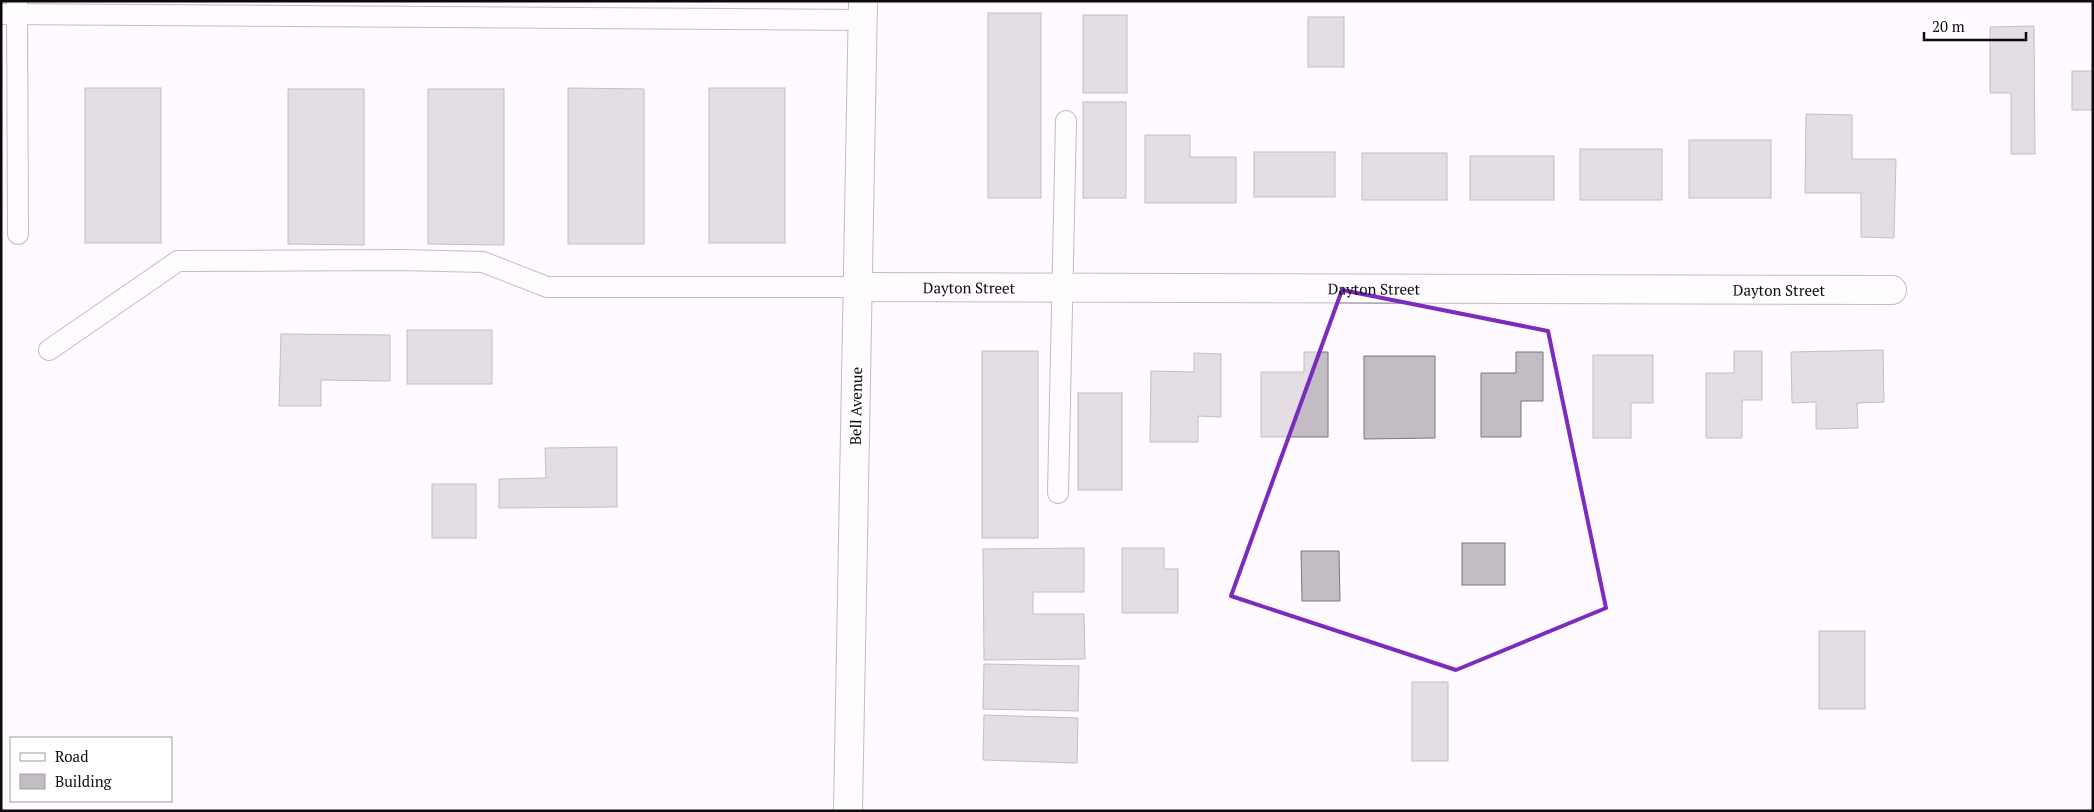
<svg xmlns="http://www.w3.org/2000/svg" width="2094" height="812" viewBox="0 0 2094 812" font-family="'PT Serif',serif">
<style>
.building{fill:#c4bcc4;stroke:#7c757c}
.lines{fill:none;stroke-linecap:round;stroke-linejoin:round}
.lane-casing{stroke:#797179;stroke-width:22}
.street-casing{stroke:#797179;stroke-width:30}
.secondary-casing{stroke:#797179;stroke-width:30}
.lane{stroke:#fff;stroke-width:20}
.street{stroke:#fff;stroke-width:28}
.secondary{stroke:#fff;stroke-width:28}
.marked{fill:none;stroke:#7b2cbf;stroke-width:4;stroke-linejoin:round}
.labels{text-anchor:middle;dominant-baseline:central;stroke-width:4;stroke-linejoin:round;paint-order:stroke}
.street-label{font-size:15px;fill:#0d0a0d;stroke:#fff}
</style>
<rect width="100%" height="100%" fill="#fffaff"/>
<g class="building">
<rect x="988" y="13" width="53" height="185"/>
<rect x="1083" y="15" width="44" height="78"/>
<rect x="1308" y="17" width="36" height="50"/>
<path d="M2034,26L2035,154H2011V93H1990V27Z"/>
<rect x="2072" y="71" width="21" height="39"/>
<rect x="85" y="88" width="76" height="155"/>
<path d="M568,88L644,89V244H568Z"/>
<rect x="709" y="88" width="76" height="155"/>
<path d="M288,89H364V245L288,244Z"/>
<path d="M428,89H504V245L428,244Z"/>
<rect x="1083" y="102" width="43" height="96"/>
<path d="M1806,114L1852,115V159H1896L1894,238L1861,237V193H1805Z"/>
<path d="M1145,135H1190V157H1236V203H1145Z"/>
<rect x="1689" y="140" width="82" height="58"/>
<rect x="1580" y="149" width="82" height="51"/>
<rect x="1254" y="152" width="81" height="45"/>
<rect x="1362" y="153" width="85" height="47"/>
<rect x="1470" y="156" width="84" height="44"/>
<rect x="407" y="330" width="85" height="54"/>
<path d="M281,334L390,335V381L321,380V406H279Z"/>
<path d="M1883,350L1884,402L1857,403L1858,428L1816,429V402L1792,403L1791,352Z"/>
<rect x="982" y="351" width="56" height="187"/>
<path d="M1734,351H1762V400H1742V438H1706V373H1734Z"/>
<path d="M1304,352H1328V437H1261V372H1304Z"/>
<path d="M1516,352H1543V401H1521V437H1481V373H1516Z"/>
<path d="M1194,353L1221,354V417L1198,416V442H1150L1151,371L1194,372Z"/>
<path d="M1593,355H1653V403H1631V438H1593Z"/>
<path d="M1364,356H1435V438L1364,439Z"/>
<rect x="1078" y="393" width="44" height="97"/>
<path d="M617,447V507L499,508V479L546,478L545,448Z"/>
<rect x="432" y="484" width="44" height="54"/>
<rect x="1462" y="543" width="43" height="42"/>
<path d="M1084,548V592H1033V614H1084L1085,659L984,660L983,549Z"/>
<path d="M1122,548H1164V569H1178V613H1122Z"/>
<path d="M1301,551H1339L1340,601H1302Z"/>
<rect x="1819" y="631" width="46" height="78"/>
<path d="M984,664L1079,666L1078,711L983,709Z"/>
<rect x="1412" y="682" width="36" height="79"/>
<path d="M984,715L1078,718L1077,763L983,760Z"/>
</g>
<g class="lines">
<g class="lane-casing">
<g id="lane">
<path d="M17,1L18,234"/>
<path d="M1,14L863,20"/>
<path d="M49,350L178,261L401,260L483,262L547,287H858"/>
<path d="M1058,493L1066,121"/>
</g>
</g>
<g class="street-casing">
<g id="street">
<path id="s1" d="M858,287L1892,290"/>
</g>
</g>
<g class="secondary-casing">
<g id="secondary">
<path id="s2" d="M848,811L863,1"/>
</g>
</g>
<use href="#lane" class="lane"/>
<use href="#street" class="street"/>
<use href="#secondary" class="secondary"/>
</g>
<path d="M0 0H2094V812H0ZM1342,290L1548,331L1606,608L1456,670L1231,596Z" fill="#fffaff" fill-opacity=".55" fill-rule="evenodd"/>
<path class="marked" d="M1342,290L1548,331L1606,608L1456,670L1231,596Z"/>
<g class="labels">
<g class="street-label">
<text stroke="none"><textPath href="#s1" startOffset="111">Dayton Street</textPath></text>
<text stroke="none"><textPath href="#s1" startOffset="516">Dayton Street</textPath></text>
<text stroke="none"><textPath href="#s1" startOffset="921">Dayton Street</textPath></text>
<text stroke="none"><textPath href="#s2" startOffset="405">Bell Avenue</textPath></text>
</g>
</g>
<rect width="2094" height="812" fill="none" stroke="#0d0a0d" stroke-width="5"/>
<rect x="10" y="737" width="162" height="65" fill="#ffffff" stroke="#9e9d9e"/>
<rect x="20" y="753" width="25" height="8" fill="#ffffff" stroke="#9e9d9e"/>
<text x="55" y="762" font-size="15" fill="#0d0a0d">Road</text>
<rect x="20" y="774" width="25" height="15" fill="#c4bcc4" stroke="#9e9d9e"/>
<text x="55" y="787" font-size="15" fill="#0d0a0d">Building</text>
<path d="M1924 32v8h102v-8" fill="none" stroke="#0d0a0d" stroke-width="2.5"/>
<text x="1932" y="32" font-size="15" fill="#0d0a0d" stroke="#ffffff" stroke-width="4" paint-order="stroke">20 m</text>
</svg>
